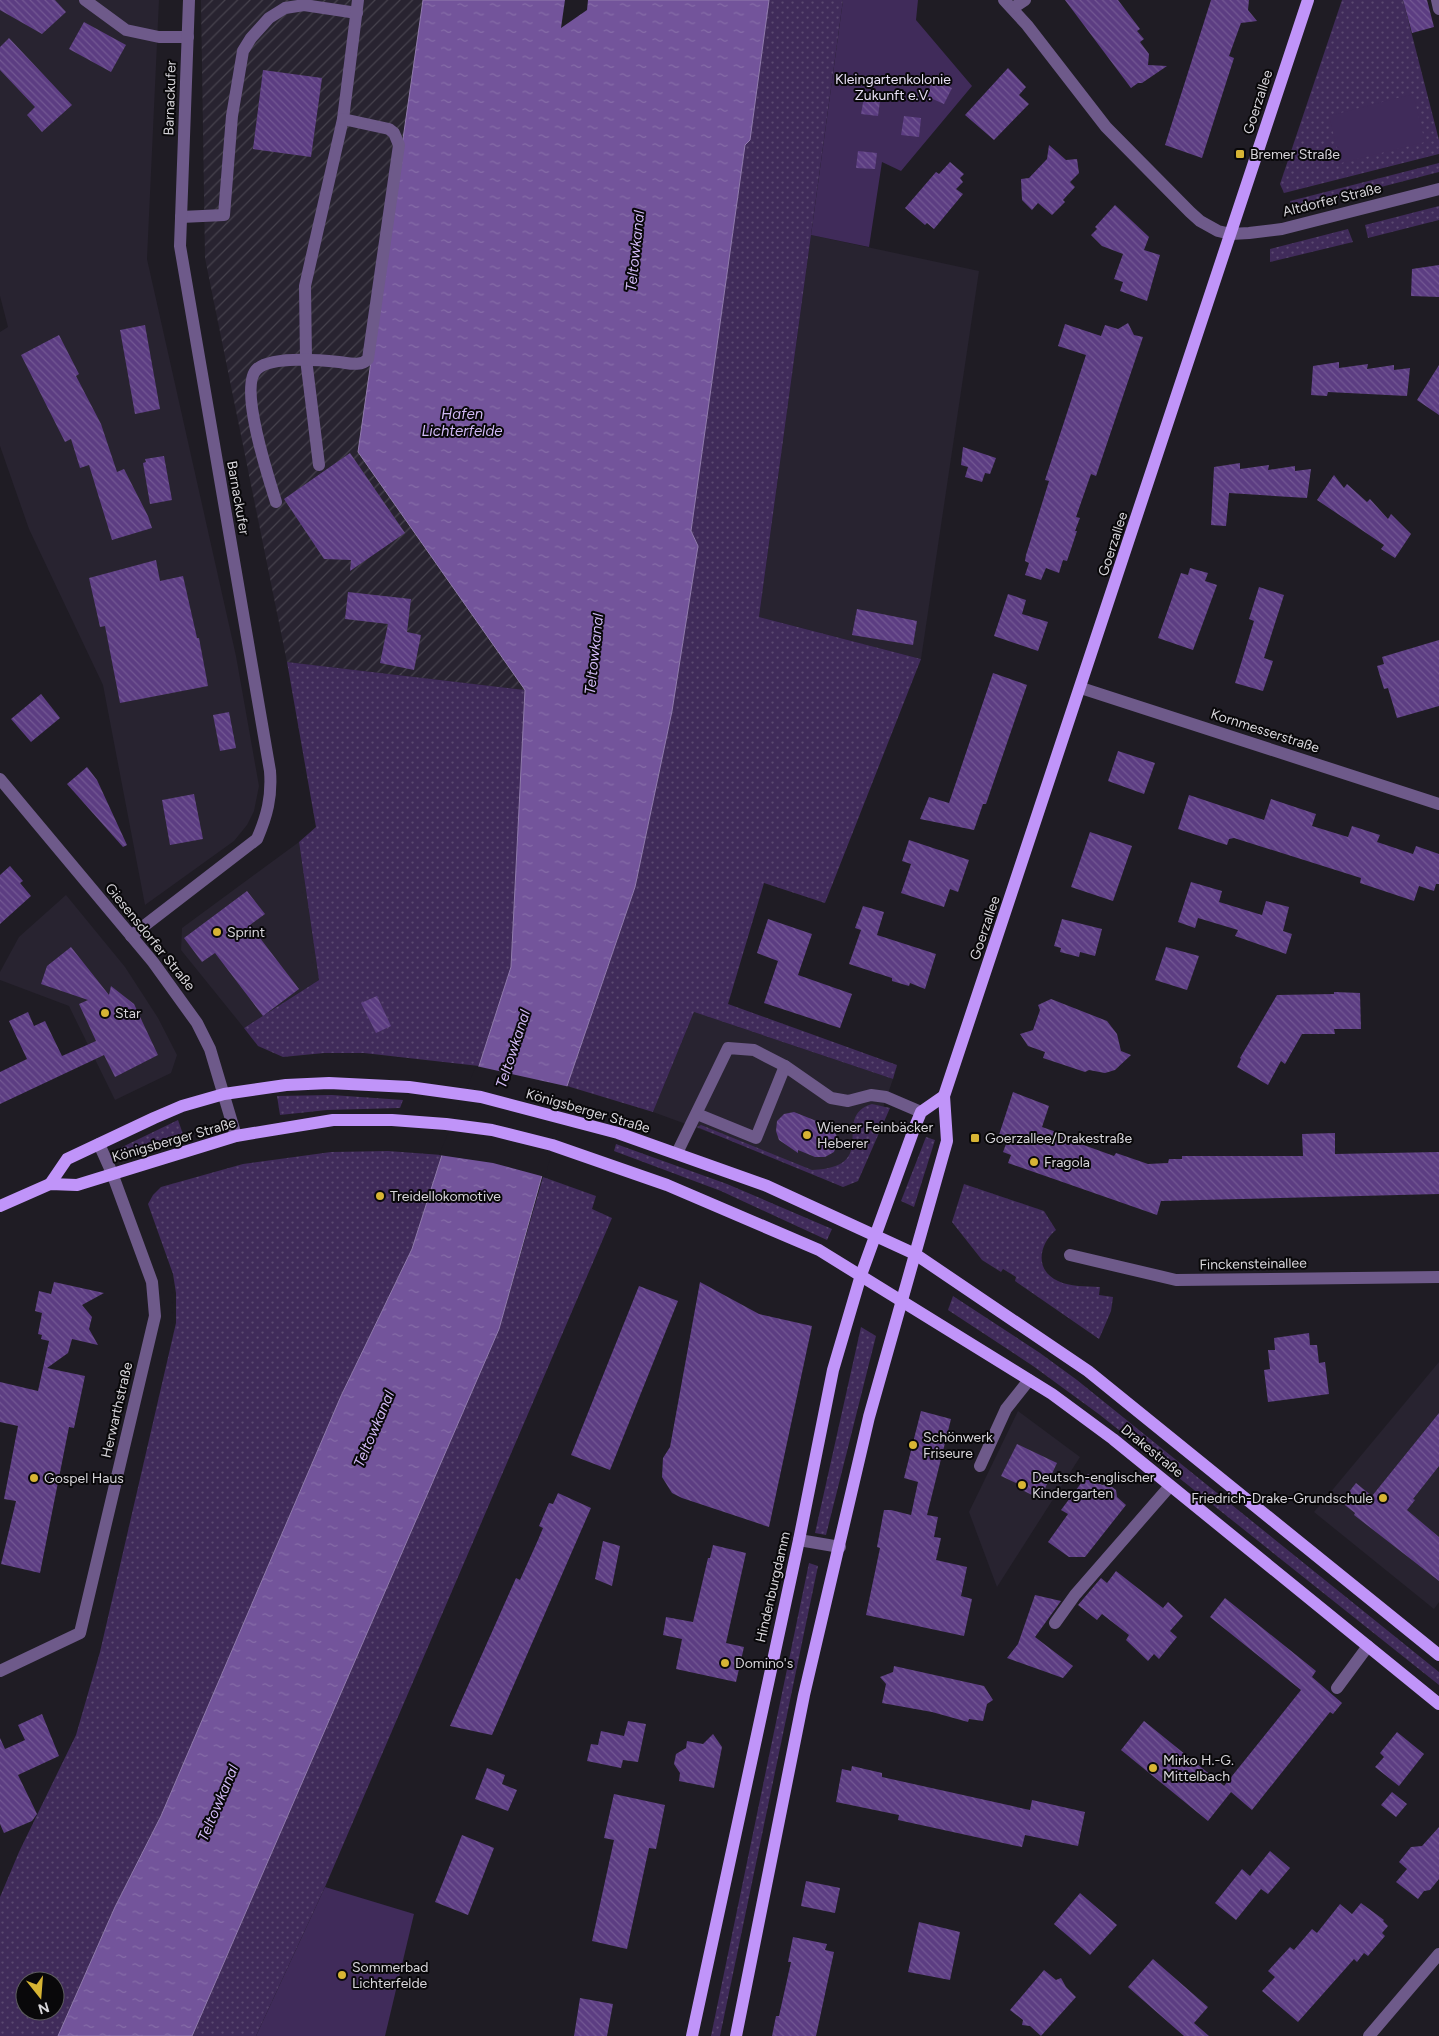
<svg xmlns="http://www.w3.org/2000/svg" width="1439" height="2036" viewBox="0 0 1439 2036" font-family="Figtree,sans-serif">
<style>
.built{fill:#282330}
.industrial{fill:url(#industrial-furrows)}
.grass{fill:url(#grass-dots);fill-rule:evenodd}
.garden{fill:#402b5a}
.water{fill:url(#water-ripples);stroke:#917bae}
.pier{fill:#1f1c24}
.building{fill:url(#building-back-hatch)}
.lines{fill:none;stroke-linecap:round;stroke-linejoin:round}
.minor{stroke:#6e5a8a;stroke-width:12}
.major{stroke:#c094f9;stroke-width:12}
.poi-dot{fill:#d7b434;stroke:#09080a;stroke-width:2}
.labels{text-anchor:middle;dominant-baseline:central;stroke-width:4;stroke-linejoin:round;paint-order:stroke}
.park-label{font-size:14px;fill:#e8e0f5;stroke:#09080a}
.street-label{font-size:14px;fill:#d7d5da;stroke:#09080a}
.poi-label{font-size:14px;fill:#d7d5da;stroke:#09080a;text-anchor:start}
.water-label{font-size:15px;font-style:italic;fill:#d2baf6;stroke:#09080a}
</style>
<defs>
<pattern id="industrial-furrows" width="10" height="10" patternUnits="userSpaceOnUse" patternTransform="scale(1.25)"><rect width="10" height="10" fill="#282330"/><path d="M-1 1l2-2M0 10L10 0M9 11l2-2" fill="none" stroke="#46424d"/></pattern>
<pattern id="grass-dots" width="8" height="8" patternUnits="userSpaceOnUse" patternTransform="scale(1.25)"><rect width="8" height="8" fill="#402b5a"/><path d="M2 2h.1M6 6h.1" fill="none" stroke="#5b4971" stroke-width="1.8" stroke-linecap="round"/></pattern>
<pattern id="water-ripples" width="26" height="14" patternUnits="userSpaceOnUse" patternTransform="scale(1.25)"><rect width="26" height="14" fill="#73549b"/><path d="M2 4q2-2 4 0t4 0M15 11q2-2 4 0t4 0" fill="none" stroke="#866ca8"/></pattern>
<pattern id="building-back-hatch" width="6" height="6" patternUnits="userSpaceOnUse" patternTransform="scale(1.25)"><rect width="6" height="6" fill="#5c3d82"/><path d="M-1 5l2 2M0 0l6 6M5-1l2 2" fill="none" stroke="#735893"/></pattern>
</defs>
<rect width="100%" height="100%" fill="#1f1c24"/>
<g class="built">
<path d="M0,0H159L147,259L236,656L259,786L254,811L247,825L234,841L145,905L103,685L29,529L0,446V332L8,327L0,296Z"/>
<path d="M811,235L979,271L921,659L759,617Z"/>
<path d="M299,842L319,980L244,1028L181,950L182,928Z"/>
<path d="M66,895L125,967L158,1018L177,1055L171,1073L115,1100L69,1006L0,980V972L19,937Z"/>
<path d="M694,1012L893,1079L858,1181L843,1187L771,1155L653,1112Z"/>
<path d="M1439,1362V1602L1434,1609L1314,1512Z"/>
<path d="M1018,1411L1080,1457L997,1587L969,1512Z"/>
</g>
<path class="industrial" d="M201,0H423L358,452L525,690L287,662L205,258Z"/>
<g class="grass">
<path d="M769,0H843L759,617L921,659L825,903L764,883L728,1004L897,1065L893,1079L694,1012L653,1112L567,1086L635,887L672,711L698,546L691,531L745,145L750,140Z"/>
<path d="M1342,0H1403L1439,140V154L1284,193L1280,184Z"/>
<path d="M1439,163V172L1292,210L1290,201Z"/>
<path d="M1439,206V220L1368,238L1365,225Z"/>
<path d="M1348,229L1353,242L1270,262V249Z"/>
<path d="M287,662L525,690L511,967L479,1066L364,1053H324L283,1057L258,1046L244,1028L319,980L299,842L316,827Z"/>
<path d="M332,1095L403,1100L400,1108L327,1110L280,1115L277,1096Z"/>
<path d="M872,1104L890,1108L858,1181L843,1187L697,1127L701,1125L812,1170C883,1167 829,1117 872,1104Z"/>
<path d="M178,1120L184,1137L118,1157L116,1150Z"/>
<path d="M926,1137L935,1140L914,1207L901,1201Z"/>
<path d="M616,1144L727,1184L832,1229L827,1240L721,1191L614,1151Z"/>
<path d="M388,1151L442,1155L412,1249L341,1396L161,1816L115,1907L58,2036H0V1897L19,1852L76,1735L100,1652L176,1323V1293L173,1274L148,1204L153,1195L161,1187L243,1164L331,1152ZM25,1981H55V2011H25Z"/>
<path d="M543,1177L596,1196L592,1209L612,1218L325,1887L256,2036H192L499,1329Z"/>
<path d="M964,1184L1044,1211L1056,1230C1039,1244 1034,1270 1058,1281C1070,1287 1086,1286 1100,1287L1099,1295L1113,1297L1111,1311L1099,1339L1015,1281L1016,1277L1003,1269L1001,1272L982,1260L952,1222Z"/>
<path d="M953,1296L1040,1353L1077,1380L1439,1672V1685L1100,1415L1033,1366L948,1310Z"/>
<path d="M861,1327L876,1336L826,1535L815,1533Z"/>
<path d="M809,1563L818,1566L720,2036H711Z"/>
</g>
<g class="garden">
<path d="M843,0H918L916,20L972,86L901,171L882,162L869,247L811,235Z"/>
<path d="M1413,94L1425,142L1341,163L1329,116Z"/>
<path d="M325,1887L414,1914L385,2036H256Z"/>
</g>
<path class="water" d="M423,0H769L750,140L745,145L691,531L698,546L672,711L635,887L567,1086L499,1329L192,2036H58L115,1907L161,1816L341,1396L412,1249L442,1155L479,1066L511,967L525,690L358,452Z"/>
<g class="pier">
<path d="M565,0H588L587,10L561,28Z"/>
<path d="M476,1066L570,1087L545,1177L493,1163L439,1155Z"/>
</g>
<g class="building">
<path d="M0,0H55L66,12L42,34L0,10Z"/>
<path d="M1065,0H1118L1140,29L1137,31L1144,39L1140,42L1149,54L1148,65L1167,66L1142,83H1138L1131,88Z"/>
<path d="M1211,0H1249L1248,10L1257,21L1241,23L1229,56L1234,58L1202,158L1165,145Z"/>
<path d="M1403,0H1427L1434,27L1412,33Z"/>
<path d="M84,22L126,45L111,72L69,49Z"/>
<path d="M9,38L72,105L42,132L27,115L35,107L0,70V47Z"/>
<path d="M1008,68L1026,87L1019,95L1029,104L994,140L965,115Z"/>
<path d="M263,70L322,78L311,157L253,149Z"/>
<path d="M933,80L952,88L944,104L926,96Z"/>
<path d="M865,92L881,94L878,116L861,114Z"/>
<path d="M904,116L921,118L919,137L901,135Z"/>
<path d="M1049,145L1066,160L1077,159L1079,173L1070,182L1075,187L1063,200L1065,202L1052,215L1038,203L1032,210L1022,200L1021,179L1029,178L1047,159Z"/>
<path d="M858,151L877,153L875,169L856,168Z"/>
<path d="M950,162L964,174L960,178L963,182L956,189L963,194L934,229L927,223L925,225L905,208L936,172L939,174Z"/>
<path d="M1115,205L1149,237L1144,250L1160,255L1147,301L1120,291L1123,282L1114,279L1123,254L1102,246L1091,235L1097,229L1095,227Z"/>
<path d="M1439,265V297L1411,296L1412,269Z"/>
<path d="M1128,323L1134,335L1143,337L1096,476L1091,474L1076,517L1080,518L1075,531H1077L1067,561L1063,560L1059,573L1046,568L1041,580L1025,575L1029,563L1025,561L1026,555L1049,481L1045,480L1086,355L1058,346L1065,324L1101,336L1105,325L1118,329Z"/>
<path d="M145,325L160,409L135,414L120,330Z"/>
<path d="M59,335L79,374L76,376L101,424L117,472L124,469L148,516L152,528L112,540L89,465L80,468L71,439L65,442L21,355Z"/>
<path d="M1339,362V368L1368,364L1367,369L1394,365V370L1410,368L1407,396L1328,392L1327,396L1311,395L1313,366Z"/>
<path d="M1439,365V415L1417,400Z"/>
<path d="M963,447L996,458L990,474L985,473L982,482L965,477L968,467L961,465Z"/>
<path d="M350,453L405,533L350,571L351,560L324,559L284,499Z"/>
<path d="M164,456L172,500L150,504L143,463L146,462L145,459Z"/>
<path d="M1240,463V469L1269,465L1268,470L1295,466V471L1311,469L1307,498L1229,493L1226,526L1211,525L1214,467Z"/>
<path d="M1334,475L1344,488L1347,484L1367,502L1370,499L1388,519L1391,514L1411,534L1395,558L1381,549L1384,545L1317,500Z"/>
<path d="M156,560L160,581L183,576L197,638H199L208,686L120,703L105,626L100,627L89,578Z"/>
<path d="M1190,568L1208,573L1205,581L1217,585L1193,650L1158,638L1181,573L1188,575Z"/>
<path d="M1259,587L1284,595L1264,658L1273,661L1263,691L1235,683L1254,621L1249,619Z"/>
<path d="M348,592L411,599L407,632L421,635L414,670L380,663L388,624L345,619Z"/>
<path d="M1008,594L1026,600L1022,614L1048,622L1038,651L994,636Z"/>
<path d="M857,609L917,621L913,645L852,635Z"/>
<path d="M1439,640V706L1397,718L1388,688L1384,689L1377,666L1384,664L1382,657Z"/>
<path d="M993,673L1027,685L986,804H983L974,830L920,819L929,797L949,803Z"/>
<path d="M41,694L60,718L31,742L11,719Z"/>
<path d="M229,712L236,748L220,751L213,715Z"/>
<path d="M1118,751L1155,763L1144,794L1108,781Z"/>
<path d="M87,767L97,780L127,845L123,847L67,784Z"/>
<path d="M194,794L203,839L170,845L162,800Z"/>
<path d="M1189,795L1264,820L1271,799L1316,814L1312,826L1348,837L1352,826L1380,835L1377,842L1413,854L1416,846L1439,854V884H1436L1434,891L1419,886L1414,901L1360,883L1361,878L1234,838L1229,839L1227,845L1178,829Z"/>
<path d="M1090,832L1132,846L1113,901L1071,887Z"/>
<path d="M909,840L969,860L958,892L950,889L944,907L901,893L911,864L902,861Z"/>
<path d="M10,866L23,881L20,883L31,896L0,924V875Z"/>
<path d="M1191,882L1222,891L1219,902L1262,915L1266,901L1289,907L1283,931L1292,934L1286,954L1235,936L1238,930L1198,918L1195,928L1178,922Z"/>
<path d="M247,891L265,914L250,925L299,989L263,1016L215,953L202,962L184,938Z"/>
<path d="M863,906L884,912L877,935L936,954L925,989L910,983L909,986L892,981V978L849,964L861,930L855,928Z"/>
<path d="M768,919L812,934L798,975L852,994L840,1028L764,1003L778,961L757,953Z"/>
<path d="M1062,919L1102,929L1095,956L1080,952L1079,957L1060,952L1061,948L1054,946Z"/>
<path d="M71,947L109,995L111,986L134,1004L158,1055L115,1077L104,1055L0,1104V1072L27,1059L9,1021L28,1012L34,1026L45,1021L62,1056L96,1041L79,1004L88,1000L41,984L47,966Z"/>
<path d="M1166,947L1199,956L1187,990L1155,980Z"/>
<path d="M1334,992L1360,993L1361,1029H1334L1335,1034H1302L1285,1064L1281,1061L1268,1085L1237,1067L1241,1059L1240,1058L1277,995L1334,994Z"/>
<path d="M377,996L391,1026L376,1033L361,1003Z"/>
<path d="M1051,999L1107,1021L1117,1034L1121,1051L1131,1055L1115,1070L1105,1073L1089,1070L1085,1072L1043,1058L1045,1052L1028,1046L1020,1034L1033,1030L1040,1010L1038,1005Z"/>
<path d="M1013,1092L1049,1106L1042,1127L1079,1140L1078,1143L1114,1156L1116,1153L1148,1164L1168,1163L1169,1159H1182V1156H1303L1302,1134L1335,1133V1154L1439,1152V1194L1161,1201L1157,1215L1008,1163L1011,1155L1003,1152L1006,1144L997,1141Z"/>
<path d="M794,1112L829,1126L834,1130L838,1139L834,1152L825,1157H815L798,1150V1153L779,1140L776,1131L777,1121L784,1114Z"/>
<path d="M54,1282L104,1293L82,1305L92,1317L89,1329L98,1345L72,1339L68,1353L47,1368L85,1376L74,1428L69,1427L40,1573L1,1564L16,1501L4,1499L18,1426L0,1422V1382L38,1391L49,1341L41,1339L42,1335L38,1334L42,1313L35,1311L39,1291L51,1294Z"/>
<path d="M700,1282L759,1314L812,1326L769,1527L682,1498L672,1493L662,1477L663,1458L670,1447Z"/>
<path d="M639,1286L678,1301L610,1470L571,1455Z"/>
<path d="M1309,1333L1310,1345H1317L1319,1363L1325,1362L1329,1394L1268,1402L1264,1370L1270,1369L1268,1350H1275L1274,1338Z"/>
<path d="M921,1411L951,1419L927,1515L938,1517L934,1537L941,1538L936,1560L967,1567L961,1596L972,1599L964,1636L866,1615L880,1548L877,1547L884,1510H891L911,1515L918,1482L904,1478Z"/>
<path d="M1439,1413V1466L1413,1499L1415,1500L1407,1510L1439,1537V1581L1354,1515L1355,1513L1341,1502L1356,1483L1372,1496Z"/>
<path d="M1017,1444L1057,1463L1040,1499L1018,1488L1020,1485L1001,1476Z"/>
<path d="M1088,1474L1102,1485L1108,1484L1116,1490L1117,1497L1126,1505L1085,1557H1069L1048,1542L1068,1514L1061,1510Z"/>
<path d="M558,1493L591,1508L492,1735L450,1726L516,1578L520,1580L538,1540L543,1528L539,1526L549,1503L553,1504Z"/>
<path d="M603,1541L620,1546L612,1586L595,1579Z"/>
<path d="M713,1545L746,1553L726,1643L744,1647L736,1682L676,1669L682,1639L663,1635L666,1617L693,1622L708,1558H710Z"/>
<path d="M1116,1571L1163,1608L1168,1602L1183,1616L1170,1631L1177,1637L1159,1659L1154,1654L1148,1661L1126,1640L1129,1635L1102,1614L1097,1620L1078,1605L1101,1578L1107,1583Z"/>
<path d="M1035,1595L1061,1601L1035,1637L1073,1666L1063,1678L1007,1658L1018,1644Z"/>
<path d="M1225,1598L1316,1671L1312,1677L1342,1703L1333,1714L1330,1712L1252,1810L1231,1792L1208,1821L1121,1750L1144,1721L1228,1789L1224,1786L1301,1690L1210,1617Z"/>
<path d="M894,1666L984,1686L993,1700L987,1704L983,1721L969,1719L968,1722L932,1712L882,1703L886,1684L880,1677L893,1672Z"/>
<path d="M42,1714L59,1756L18,1775L37,1814L32,1821L4,1833L0,1824V1738L5,1749L25,1740L18,1725Z"/>
<path d="M628,1721L646,1724L638,1762L623,1760L621,1768L587,1761L591,1744L598,1745L601,1731L624,1736Z"/>
<path d="M1397,1732L1424,1754L1399,1786L1375,1767L1384,1757L1380,1753Z"/>
<path d="M713,1734L722,1747L714,1788L679,1781L680,1773L674,1764L676,1754L686,1748L687,1741L703,1744Z"/>
<path d="M852,1766L882,1773V1777L1030,1810L1032,1800L1085,1812L1078,1846L1025,1835L1022,1847L898,1820L899,1815L836,1802L842,1769L851,1771Z"/>
<path d="M487,1768L505,1775L502,1784L517,1790L508,1811L475,1799Z"/>
<path d="M1392,1792L1407,1804L1396,1817L1381,1805Z"/>
<path d="M614,1794L665,1805L656,1849L649,1848L627,1949L592,1941L614,1840L604,1838Z"/>
<path d="M1439,1827V1879L1430,1890L1424,1891L1418,1899L1396,1882L1407,1869L1399,1862L1411,1847L1422,1846Z"/>
<path d="M462,1835L494,1848L468,1915L435,1902Z"/>
<path d="M1270,1851L1290,1868L1268,1894L1261,1889L1236,1920L1215,1903L1242,1869L1250,1876Z"/>
<path d="M806,1881L840,1888L835,1913L801,1906Z"/>
<path d="M1080,1893L1117,1925L1090,1955L1054,1924Z"/>
<path d="M1361,1903L1384,1920L1383,1921L1388,1926L1382,1933L1385,1936L1368,1956L1364,1953L1357,1962L1354,1959L1298,2022L1262,1991L1275,1977L1268,1971L1290,1947L1294,1950L1312,1929L1317,1933L1340,1904L1352,1914Z"/>
<path d="M919,1922L960,1932L950,1980L908,1972Z"/>
<path d="M793,1937L827,1944L825,1950L834,1952L816,2036H772L776,2016H779L791,1962H788Z"/>
<path d="M1153,1959L1208,2007L1194,2023L1209,2036H1184L1128,1987Z"/>
<path d="M1044,1970L1056,1980L1061,1978L1066,1987L1076,1997L1041,2036L1030,2026L1022,2025L1023,2020L1010,2010Z"/>
<path d="M580,1998L613,2004L607,2036H574Z"/>
</g>
<g class="lines">
<g class="minor">
<path d="M85,0L126,30L159,37H188"/>
<path d="M1004,0L1027,25L1106,127L1190,212L1200,221L1218,231L1231,234L1249,233L1282,229L1439,189"/>
<path d="M1437,0L1439,9"/>
<path d="M1013,8L1025,0"/>
<path d="M181,217L224,215L232,116L243,51L251,38L269,18L285,8L304,5L357,13"/>
<path d="M319,465L306,359L305,286L343,119L358,0"/>
<path d="M276,502C269,479 238,386 257,369C272,356 320,360 339,362C348,363 361,367 368,359L399,145L394,133L389,129L343,119"/>
<path d="M1081,688L1439,804"/>
<path d="M0,779L153,962L197,1023L210,1049L236,1136"/>
<path d="M131,936L257,839C267,816 272,797 270,771L180,246L189,0"/>
<path d="M697,1114L756,1138L785,1066L831,1098L848,1101L871,1095L886,1097L921,1112"/>
<path d="M677,1153L728,1048L754,1050L785,1066"/>
<path d="M1070,1255L1176,1280L1439,1277"/>
<path d="M980,1466L1006,1409L1029,1380"/>
<path d="M799,1540L840,1547"/>
<path d="M1055,1623L1075,1595L1170,1486"/>
<path d="M0,1671L80,1633L155,1316L152,1282L112,1173L99,1144"/>
<path d="M1337,1688L1368,1646"/>
<path d="M1369,2036L1439,1954"/>
</g>
<g class="major">
<path d="M50,1184L67,1159L154,1118L182,1106L224,1094L286,1085L329,1083L409,1087L481,1097L618,1133L767,1186L915,1254L1088,1371L1439,1655"/>
<path d="M0,1206L50,1184L77,1185L236,1136L333,1120H392L446,1124L492,1130L552,1145L667,1185L819,1250L1052,1394L1113,1439L1439,1704"/>
<path d="M692,2036L799,1540L833,1370L861,1275L914,1129L921,1112L944,1096"/>
<path d="M736,2036L804,1695L869,1417L947,1141L944,1096L1308,0"/>
</g>
</g>
<g class="poi-dot">
<rect x="1235" y="149" width="10" height="10" rx="2.5"/>
<circle cx="217" cy="932" r="5"/>
<circle cx="105" cy="1013" r="5"/>
<circle cx="807" cy="1135" r="5"/>
<rect x="970" y="1133" width="10" height="10" rx="2.5"/>
<circle cx="1034" cy="1162" r="5"/>
<circle cx="380" cy="1196" r="5"/>
<circle cx="913" cy="1445" r="5"/>
<circle cx="34" cy="1478" r="5"/>
<circle cx="1022" cy="1485" r="5"/>
<circle cx="1383" cy="1498" r="5"/>
<circle cx="725" cy="1663" r="5"/>
<circle cx="1153" cy="1768" r="5"/>
<circle cx="342" cy="1975" r="5"/>
</g>
<g class="labels">
<g class="park-label">
<text x="893" y="79">Kleingartenkolonie<tspan x="893" dy="16">Zukunft e.V.</tspan></text>
</g>
<g class="street-label">
<text transform="translate(170 98) rotate(-88)">Barnackufer</text>
<text transform="translate(1258 102) rotate(-72)">Goerzallee</text>
<text transform="translate(1332 200) rotate(-14)">Altdorfer Straße</text>
<text transform="translate(238 498) rotate(80)">Barnackufer</text>
<text transform="translate(1113 544) rotate(-72)">Goerzallee</text>
<text transform="translate(1265 731) rotate(18)">Kornmesserstraße</text>
<text transform="translate(985 928) rotate(-71)">Goerzallee</text>
<text transform="translate(150 937) rotate(51)">Giesensdorfer Straße</text>
<text transform="translate(588 1111) rotate(16)">Königsberger Straße</text>
<text transform="translate(174 1140) rotate(-16)">Königsberger Straße</text>
<text transform="translate(1253 1264) rotate(-1)">Finckensteinallee</text>
<text transform="translate(117 1410) rotate(-77)">Herwarthstraße</text>
<text transform="translate(1152 1451) rotate(39)">Drakestraße</text>
<text transform="translate(773 1587) rotate(-77)">Hindenburgdamm</text>
</g>
<g class="poi-label">
<text x="1250" y="154">Bremer Straße</text>
<text x="227" y="932">Sprint</text>
<text x="115" y="1013">Star</text>
<text x="817" y="1127">Wiener Feinbäcker<tspan x="817" dy="16">Heberer</tspan></text>
<text x="985" y="1138">Goerzallee/Drakestraße</text>
<text x="1044" y="1162">Fragola</text>
<text x="390" y="1196">Treidellokomotive</text>
<text x="923" y="1437">Schönwerk<tspan x="923" dy="16">Friseure</tspan></text>
<text x="1032" y="1477">Deutsch-englischer<tspan x="1032" dy="16">Kindergarten</tspan></text>
<text x="44" y="1478">Gospel Haus</text>
<text x="1373" y="1498" text-anchor="end">Friedrich-Drake-Grundschule</text>
<text x="735" y="1663">Domino's</text>
<text x="1163" y="1760">Mirko H.-G.<tspan x="1163" dy="16">Mittelbach</tspan></text>
<text x="352" y="1967">Sommerbad<tspan x="352" dy="16">Lichterfelde</tspan></text>
</g>
<g class="water-label">
<text transform="translate(635 251) rotate(-84)">Teltowkanal</text>
<text x="462" y="414">Hafen<tspan x="462" dy="17">Lichterfelde</tspan></text>
<text transform="translate(594 654) rotate(-84)">Teltowkanal</text>
<text transform="translate(513 1049) rotate(-72)">Teltowkanal</text>
<text transform="translate(374 1429) rotate(-67)">Teltowkanal</text>
<text transform="translate(218 1803) rotate(-67)">Teltowkanal</text>
</g>
</g>
<g transform="translate(40 1996) rotate(163)"><circle r="24" fill="#09080a" stroke="#5b5a5d"/>
<path d="M0-4L9 19L0 12L-9 19Z" fill="#d7b434"/>
<text y="-8" font-size="14" font-weight="bold" text-anchor="middle" fill="#d7d5da">N</text>
</g>
</svg>
